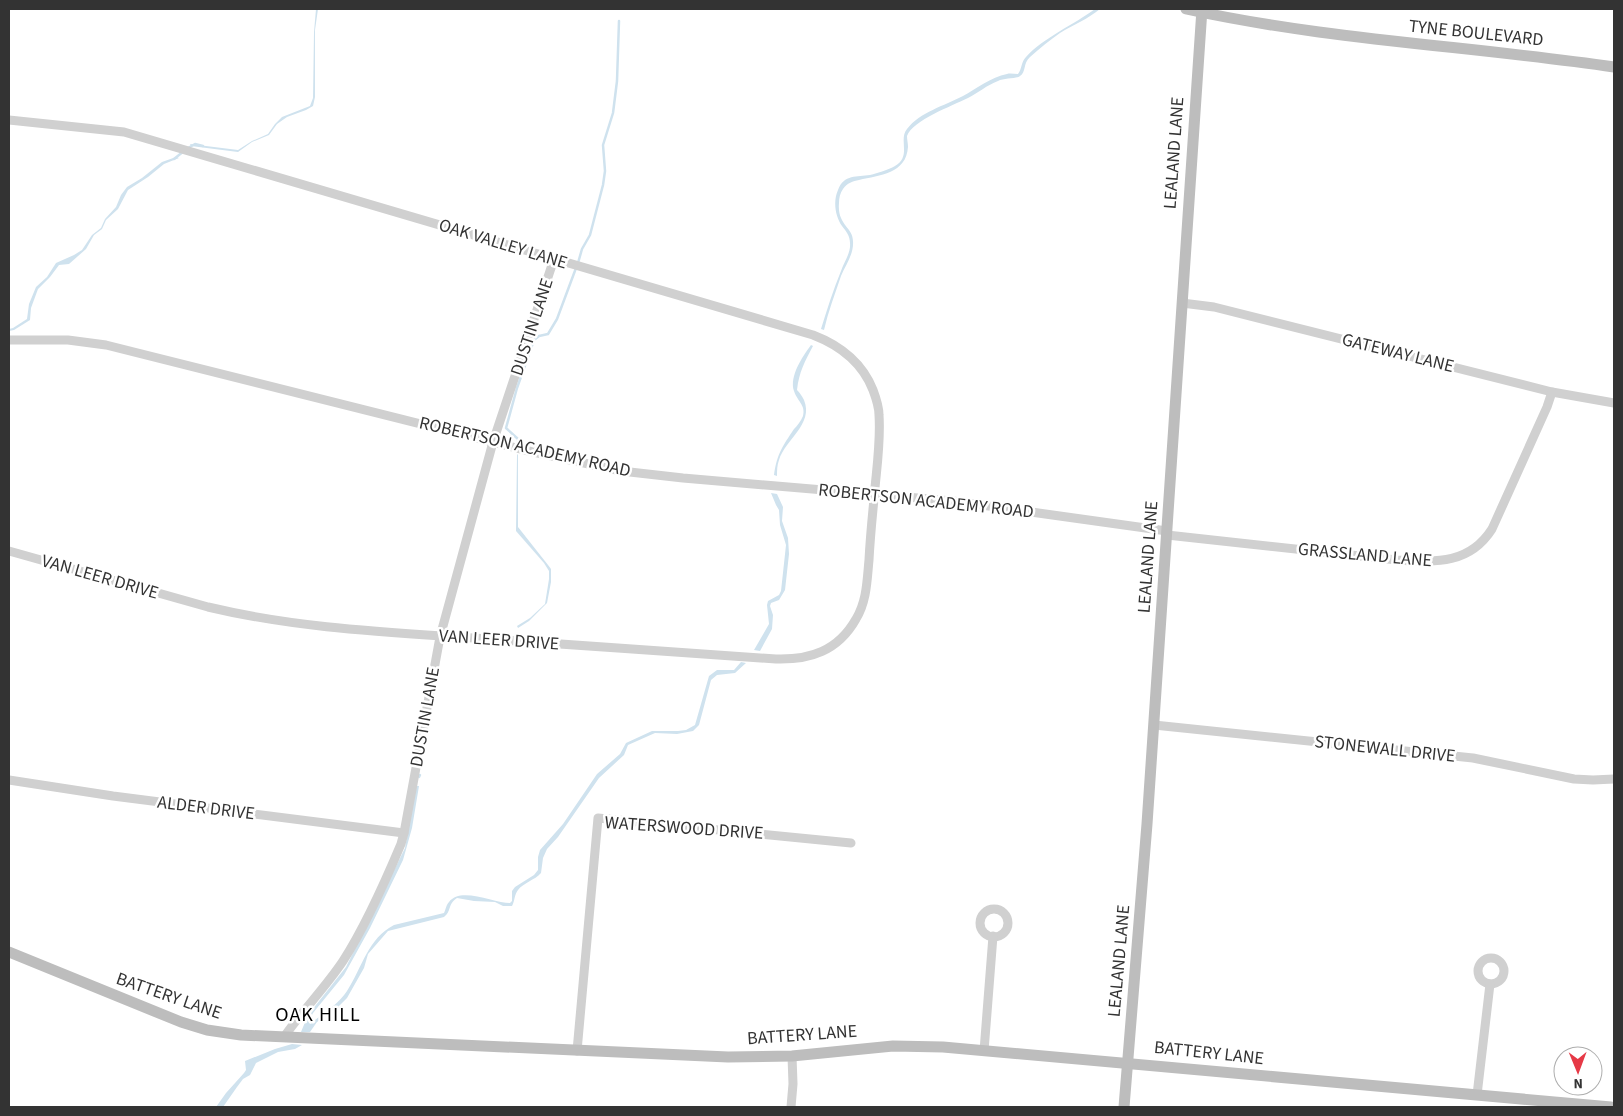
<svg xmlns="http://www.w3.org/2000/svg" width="1623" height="1116" viewBox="0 0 1623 1116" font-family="'Source Sans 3',sans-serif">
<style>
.water{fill:#cfe2ee}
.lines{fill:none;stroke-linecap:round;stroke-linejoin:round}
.stream{stroke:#cfe2ee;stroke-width:2.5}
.street{stroke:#d0d0d0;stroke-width:9}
.secondary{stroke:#bdbdbd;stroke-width:11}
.labels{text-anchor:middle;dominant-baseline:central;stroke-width:5;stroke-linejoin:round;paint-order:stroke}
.street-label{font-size:18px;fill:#333;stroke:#fff}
.quarter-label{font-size:20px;letter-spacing:1px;fill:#000;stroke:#fff}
</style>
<rect width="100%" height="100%" fill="#fff"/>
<g class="water">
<path d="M316,9H318L315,30V97L313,106L306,110L287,117L277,124L269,135L252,142L238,152L191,146L190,144L238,150L252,141L268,134L275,124L282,117L310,106L313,98L314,32Z"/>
<path d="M1095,9H1100C1088,19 1073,25 1060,33C1050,40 1040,48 1030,57C1023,63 1026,73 1020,76C1017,79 1004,78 998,81C987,85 978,93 968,98C952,106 913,120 907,136C907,140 908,143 908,147C906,174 880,175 859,180C853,181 847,183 843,189C840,193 839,198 839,203C837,225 853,227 853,241C854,254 846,264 841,276C835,294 828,312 824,330L821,329C827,310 833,290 841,271C844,262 851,253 850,243C850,236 846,231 842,226C835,216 833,201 838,190C844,174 857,177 870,175C878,173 888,170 895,166C912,156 898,140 907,129C920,112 944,106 963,96C976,89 991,77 1007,74C1010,73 1014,74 1018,74C1022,69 1021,62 1026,57C1043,38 1075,24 1095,9Z"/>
<path d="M176,157L179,158L164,164L148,177L128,190L118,209L106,220L102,229L94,235L86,249L69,264L59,265L50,277L38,289L31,308L30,320L14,330L9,331V329L13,328L27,319L29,304L36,287L47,277L56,263L74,255L82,250L92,235L101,228L105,219L116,207L121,195L127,187L142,178L162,162Z"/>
<path d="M811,345L813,346C805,361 799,372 797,390C800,393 802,396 804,400C814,424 785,440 779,460C777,465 777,471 777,476L774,475C777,454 782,447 794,429C797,426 801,421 803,416C806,405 797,401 794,391C789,376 803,356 811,345Z"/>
<path d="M518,454V527L548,565L551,569V582L547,603L529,621L518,628L517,626L530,618L545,604L549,579V571L544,563L516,531L517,455Z"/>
<path d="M771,493L777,494L783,507L782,521L788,538L789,554L785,590L779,600L771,603L770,606L773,615L772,629L760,651L754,650L769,624L767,605L768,601L779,595L781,591L786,545L780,525L779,510L776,505Z"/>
<path d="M741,662L746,663L735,673L717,675L711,680L699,725L693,731L677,734L655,733L628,745L624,755L599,778L558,837L547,849L543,858L541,873C535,880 523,883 518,890C514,895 515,901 512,906H503L495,902L474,901L457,898C447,905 452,911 444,917L388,931L368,954L364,968L347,998L336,1009L317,1022L310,1032H301L308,1015L346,967L405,848L416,786H419L412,828L403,860L370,928L344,975L313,1013L309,1021L310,1024C323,1013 338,1005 347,991C362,968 368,938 394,925L444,913C446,909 446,905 449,902C460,886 495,903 510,903L512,901V891L515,887L534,875L538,870V857L540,850L563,824L597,774L620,754L626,743L652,731H678L686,730L695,725L709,676L717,670H734Z"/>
<path d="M292,1044L302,1045L295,1049L278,1052L256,1063L250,1075L243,1079L237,1087L223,1107H216L226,1093L244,1073L246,1070L245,1061L275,1049Z"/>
</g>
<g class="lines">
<g class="stream">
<path d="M188,148L195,144L203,146"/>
<path d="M174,159L184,151"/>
<path d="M578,263L582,249L590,235L603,185L605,171L603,145L613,113L617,81L619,21"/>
<path d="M518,444V439L506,428L517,388L534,340L539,336L548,334L557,319L576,268"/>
<path d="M419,777L420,775"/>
</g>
<g class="street">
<path d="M9,120L124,132L813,335C839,345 862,362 873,390C876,398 879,407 879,415C881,443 876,472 874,499C872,519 870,540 869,560C867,580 867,601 856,619C838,651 810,660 776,659C675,652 575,645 474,638C385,632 296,628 208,607L9,551"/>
<path d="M1182,303L1214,307L1552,392L1614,403"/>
<path d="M9,340H68L106,345L524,450L621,471L683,478L953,501L1167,531"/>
<path d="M1167,535L1397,560C1435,562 1469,565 1492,529L1547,407L1552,392"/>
<path d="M1154,725L1473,758L1574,779L1593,780L1614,779"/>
<path d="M9,780L113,796L404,833"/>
<circle cx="994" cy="923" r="14"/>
<circle cx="1491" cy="971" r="13"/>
<path d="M284,1037C302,1011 325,988 343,961C365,927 385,882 401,844L404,833L440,637L493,442L554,259"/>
<path d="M577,1051L598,818L851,843"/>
<path d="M984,1051L993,936"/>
<path d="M1477,1095L1490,984"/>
<path d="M791,1107L793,1084L792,1056"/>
</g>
<g class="secondary">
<path d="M1186,9C1327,40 1472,46 1614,67"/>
<path d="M9,952L181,1022L207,1030L241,1035L728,1057L792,1056L893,1046L943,1047L1611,1107"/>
<path d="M1124,1107L1147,824L1202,9"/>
</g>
</g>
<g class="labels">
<g class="street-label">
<text transform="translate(1476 33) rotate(6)">TYNE BOULEVARD</text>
<text transform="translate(1174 153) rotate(-86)">LEALAND LANE</text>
<text transform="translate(503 244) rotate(17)">OAK VALLEY LANE</text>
<text transform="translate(532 327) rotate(-72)">DUSTIN LANE</text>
<text transform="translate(1398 353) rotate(14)">GATEWAY LANE</text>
<text transform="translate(525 447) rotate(13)">ROBERTSON ACADEMY ROAD</text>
<text transform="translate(926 501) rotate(6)">ROBERTSON ACADEMY ROAD</text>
<text transform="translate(1365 555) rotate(5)">GRASSLAND LANE</text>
<text transform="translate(1148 557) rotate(-86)">LEALAND LANE</text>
<text transform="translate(100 577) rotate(16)">VAN LEER DRIVE</text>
<text transform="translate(499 640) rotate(4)">VAN LEER DRIVE</text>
<text transform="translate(425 717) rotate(-80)">DUSTIN LANE</text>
<text transform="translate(1385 749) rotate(6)">STONEWALL DRIVE</text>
<text transform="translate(206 808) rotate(7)">ALDER DRIVE</text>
<text transform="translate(684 828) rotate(4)">WATERSWOOD DRIVE</text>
<text transform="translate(1119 961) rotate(-85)">LEALAND LANE</text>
<text transform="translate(169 996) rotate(19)">BATTERY LANE</text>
<text transform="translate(802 1035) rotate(-4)">BATTERY LANE</text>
<text transform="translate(1209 1053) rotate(6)">BATTERY LANE</text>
</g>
<g class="quarter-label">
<text x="318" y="1015">OAK HILL</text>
</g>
</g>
<rect width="1623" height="1116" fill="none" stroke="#333333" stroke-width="20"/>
<g transform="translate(1578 1071) rotate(179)"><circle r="24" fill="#ffffff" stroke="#adadad"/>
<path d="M0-4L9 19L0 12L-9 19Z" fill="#e63946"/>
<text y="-8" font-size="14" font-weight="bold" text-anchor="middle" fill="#333333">N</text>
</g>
</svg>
